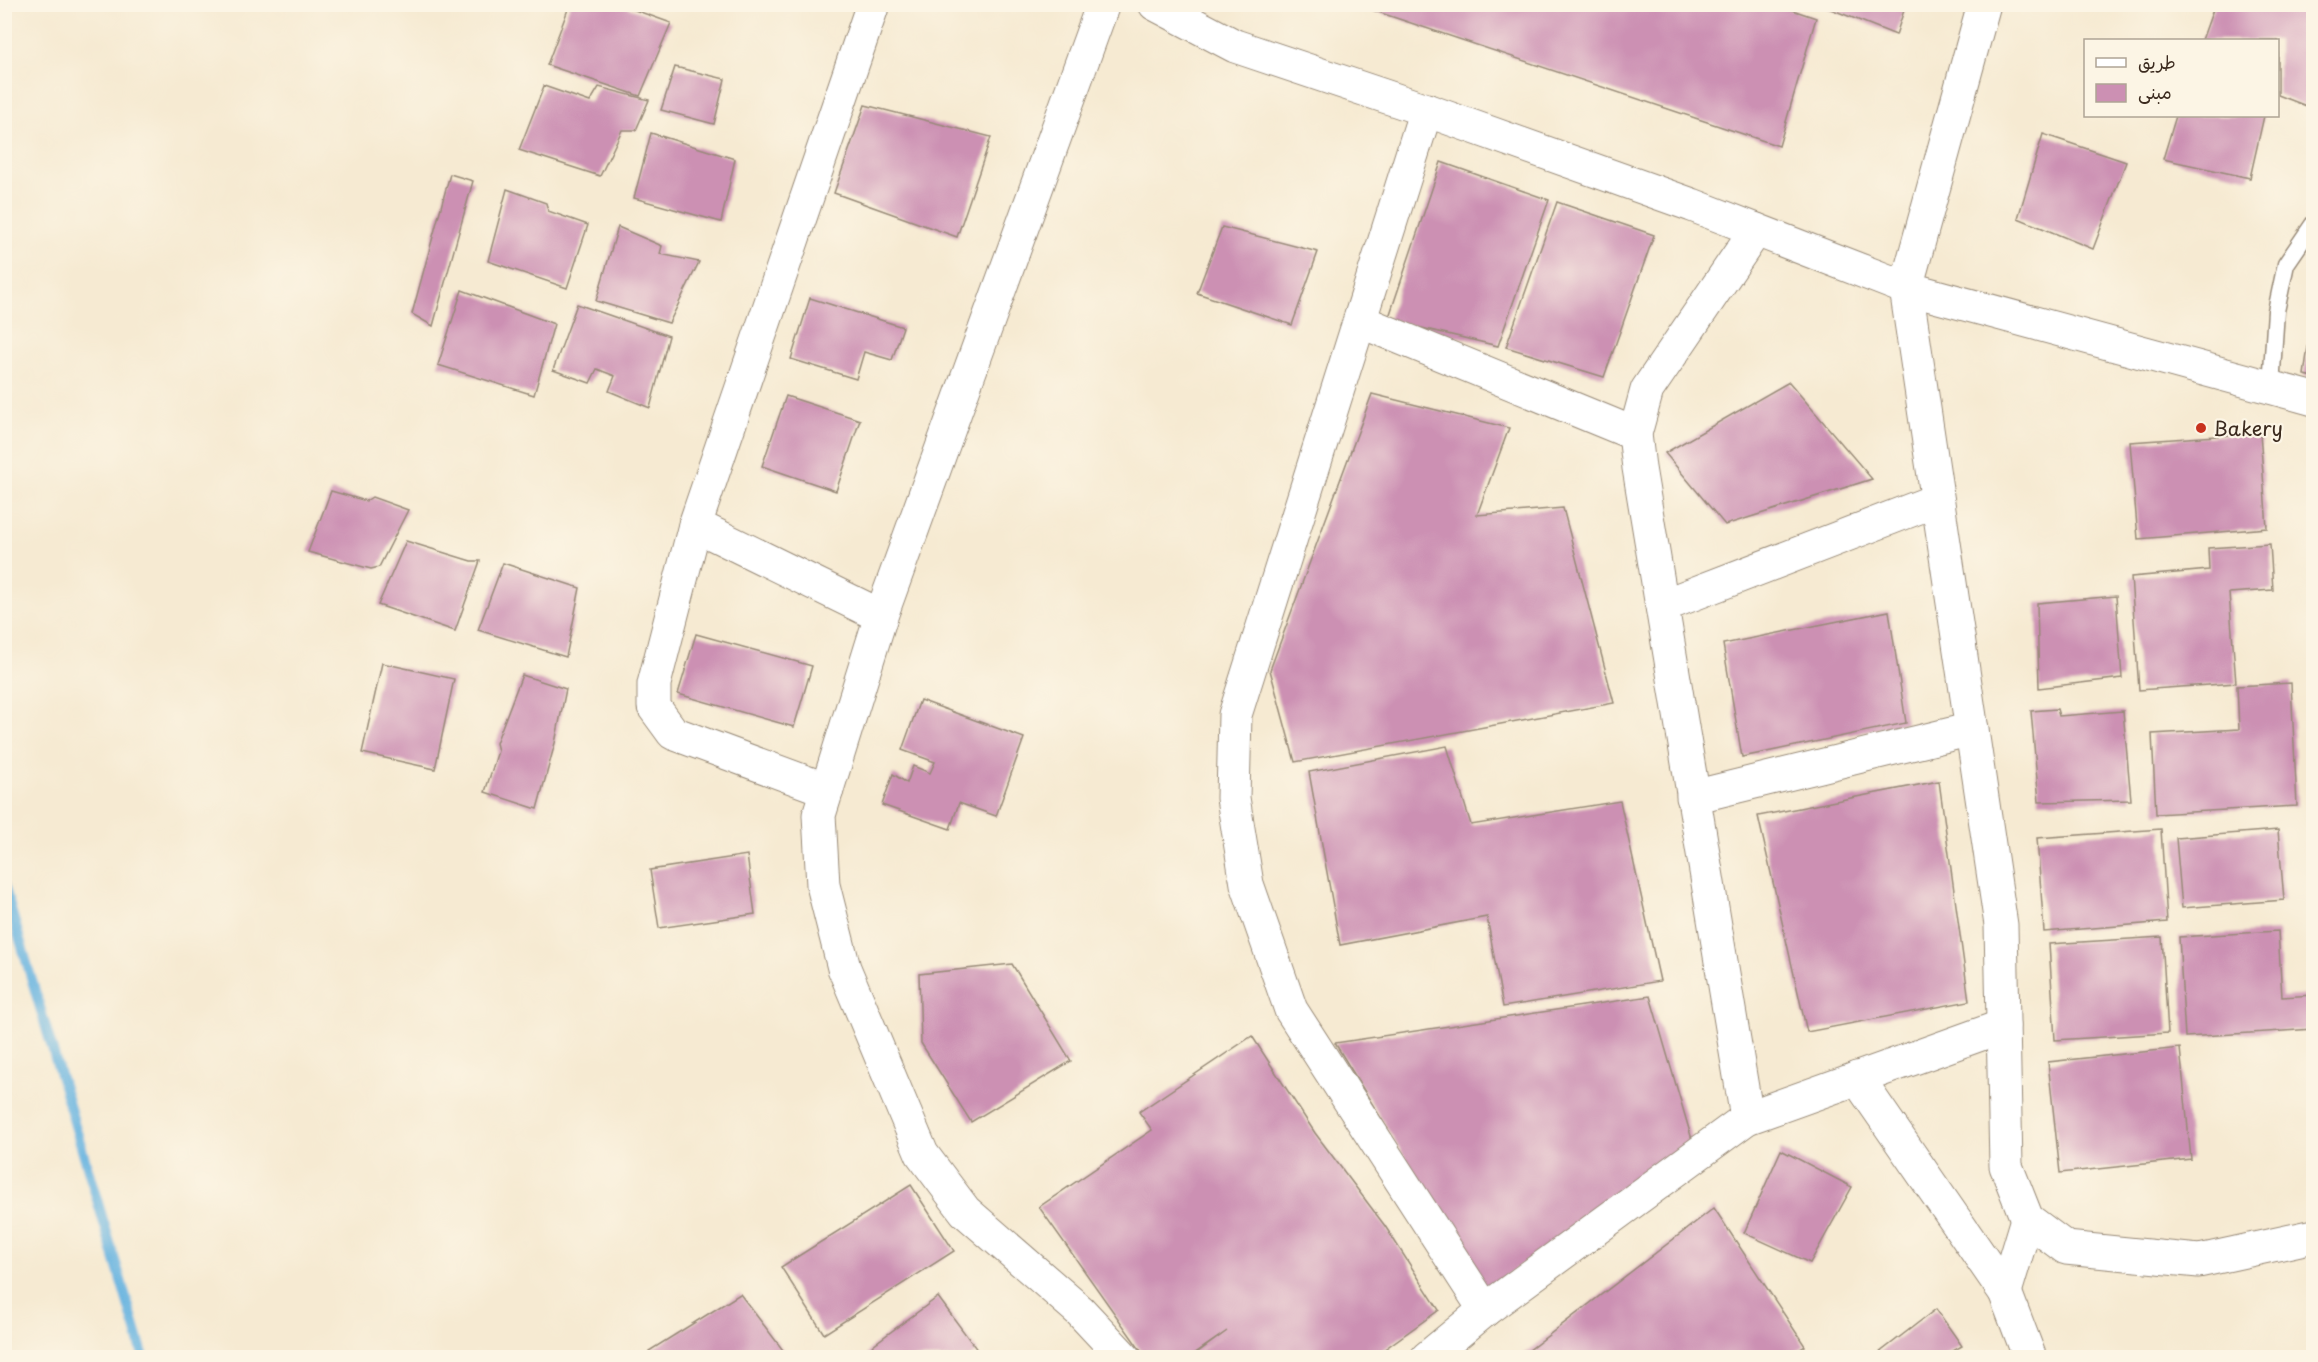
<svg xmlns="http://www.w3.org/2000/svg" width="2318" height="1362" viewBox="0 0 2318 1362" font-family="'Playpen Sans','Playpen Sans Arabic',sans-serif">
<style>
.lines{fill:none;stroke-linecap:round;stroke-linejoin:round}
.stream{stroke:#67b4e0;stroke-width:10}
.building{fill:#cc90b3}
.lane-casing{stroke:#988a78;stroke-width:19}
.street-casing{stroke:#988a78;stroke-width:35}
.lane{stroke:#fff;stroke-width:16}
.street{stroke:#fff;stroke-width:33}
.poi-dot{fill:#c8321e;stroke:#fcf5e5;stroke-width:2}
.labels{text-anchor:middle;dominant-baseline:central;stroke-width:4.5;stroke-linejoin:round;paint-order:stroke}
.poi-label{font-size:20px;fill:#3b2a1e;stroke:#fcf5e5;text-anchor:start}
</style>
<rect width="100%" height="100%" fill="#fcf5e5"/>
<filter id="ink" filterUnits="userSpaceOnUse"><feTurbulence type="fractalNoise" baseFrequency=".0167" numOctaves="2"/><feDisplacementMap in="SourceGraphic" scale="12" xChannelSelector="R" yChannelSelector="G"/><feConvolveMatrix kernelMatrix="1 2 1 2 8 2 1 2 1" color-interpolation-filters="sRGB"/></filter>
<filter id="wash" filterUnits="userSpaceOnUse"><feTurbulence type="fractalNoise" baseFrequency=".008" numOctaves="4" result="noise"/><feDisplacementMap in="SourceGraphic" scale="24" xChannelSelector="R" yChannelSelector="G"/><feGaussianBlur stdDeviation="1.35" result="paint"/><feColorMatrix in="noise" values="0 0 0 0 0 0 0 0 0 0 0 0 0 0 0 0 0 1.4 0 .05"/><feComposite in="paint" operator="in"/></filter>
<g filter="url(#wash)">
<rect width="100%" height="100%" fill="#f6ead2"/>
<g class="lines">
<path class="stream" d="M4,886L144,1358"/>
</g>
<g id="blocks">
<g class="building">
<path d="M570,4H618L671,23L640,96L547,65Z"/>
<path d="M1354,4H1775L1816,18L1779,146Z"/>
<path d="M1818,4H1906L1896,35Z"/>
<path d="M2215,4H2314V109L2278,95V40H2202Z"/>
<path d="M675,67L725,79L714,124L661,110Z"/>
<path d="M544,86L590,102L599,87L649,100L636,130H622L600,176L519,150Z"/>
<path d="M865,105L991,137L957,237L834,193Z"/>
<path d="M2176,116H2264L2250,178L2163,159Z"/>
<path d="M651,133L735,159L721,222L634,198Z"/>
<path d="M2043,134L2126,162L2093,249L2018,218Z"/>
<path d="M1441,162L1549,200L1498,346L1388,320Z"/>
<path d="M450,174L473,181L433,326L412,314Z"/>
<path d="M507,189L546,203L548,211L588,225L567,288L488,261Z"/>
<path d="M1557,202L1654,235L1604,377L1506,347Z"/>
<path d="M618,227L662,246L660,254L699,262L669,323L596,301Z"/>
<path d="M1222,227L1318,252L1292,325L1197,293Z"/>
<path d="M462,290L554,324L534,395L438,365Z"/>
<path d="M810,298L903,327L892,360L864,352L856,379L791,359Z"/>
<path d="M577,304L669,336L650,408L609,391L615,376L597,369L590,383L553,370Z"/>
<path d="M2312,319L2314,320V377L2304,375Z"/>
<path d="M1789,382L1872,479L1725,525L1665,453Z"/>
<path d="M1372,394L1509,428L1477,515L1563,508L1614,703L1295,762L1270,670Z"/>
<path d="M786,396L860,420L836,491L762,466Z"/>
<path d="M2260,433L2267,528L2138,539L2130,442Z"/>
<path d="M331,491L366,501L372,497L408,510L379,567L371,569L308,552Z"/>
<path d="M406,541L471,561H480L455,631L378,605Z"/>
<path d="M2270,544L2273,590L2229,593L2236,683L2139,690L2131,577L2209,570L2208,548Z"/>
<path d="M503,563L580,588L566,657L478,630Z"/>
<path d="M2116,596L2122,678L2039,688L2037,603Z"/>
<path d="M1889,611L1906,723L1742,757L1723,644Z"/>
<path d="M696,634L812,666L794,727L678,694Z"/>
<path d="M382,663L454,679L435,769L362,753Z"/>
<path d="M522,675L566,689L555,743L537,809L485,792L498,751L496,743Z"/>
<path d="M2291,683L2297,806L2156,814L2152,734L2239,729L2237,686Z"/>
<path d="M920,700L1024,738L996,816L959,803L950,829L882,805L893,774L907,783L913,766L930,773L935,762L902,750Z"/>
<path d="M2057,709L2059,716L2123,711L2131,800L2039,802L2031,711Z"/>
<path d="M1447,746L1471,825L1620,801L1660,981L1503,1007L1487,917L1340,945L1309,772Z"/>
<path d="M1939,781L1969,1001L1807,1032L1758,816Z"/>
<path d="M2161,829L2167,922L2044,932L2037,838Z"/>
<path d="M2278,830L2284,900L2182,908L2176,838Z"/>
<path d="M747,855L755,914L659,928L650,870Z"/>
<path d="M2278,931L2282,997L2313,995L2314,1029L2185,1037L2179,937Z"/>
<path d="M2162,937L2168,1033L2055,1040L2049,944Z"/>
<path d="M1012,964L1071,1061L971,1122L921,1043L919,974Z"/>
<path d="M1650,996L1693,1143L1486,1290L1335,1043Z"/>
<path d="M1252,1036L1315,1133L1385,1226L1439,1310L1372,1358H1190L1227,1331L1188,1358H1146L1039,1207L1152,1130L1139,1112Z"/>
<path d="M2180,1048L2191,1159L2060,1173L2048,1062Z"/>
<path d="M1781,1150L1852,1187L1810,1263L1744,1233Z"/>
<path d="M911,1185L954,1251L824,1334L781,1267Z"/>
<path d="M1714,1208L1805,1346L1787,1358H1519Z"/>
<path d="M740,1294L789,1358H653L649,1351Z"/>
<path d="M938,1297L978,1351L969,1358H865L873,1345Z"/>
<path d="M1936,1309L1962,1346L1941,1358H1886L1879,1353Z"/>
</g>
</g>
</g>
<g filter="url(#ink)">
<use href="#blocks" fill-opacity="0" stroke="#988a78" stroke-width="1.5"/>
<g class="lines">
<g class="lane-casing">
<path id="lane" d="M2271,386L2276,311L2286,264L2314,223"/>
</g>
<g class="street-casing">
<g id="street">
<path d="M1103,4L881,616L819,815L823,885L844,968L922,1154L965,1211L1080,1311L1124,1358"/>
<path d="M1155,4L1235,46L1426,110L1692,205L1906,288L2314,399"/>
<path d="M1984,4L1906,288L2001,925L2006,1166L2027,1219L2066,1248L2199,1261L2314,1236"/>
<path d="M1426,110L1235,715L1233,798L1247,884L1291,1010L1485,1310"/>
<path d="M1360,321L1635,434"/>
<path d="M695,525L881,616"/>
<path d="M1662,606L1937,500"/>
<path d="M827,790L673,733L654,707V684L695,525L873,4"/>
<path d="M1693,797L1972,729"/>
<path d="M1857,1078L2005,1292L2030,1358"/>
<path d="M1747,1118L1639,468L1635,434L1647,390L1756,230"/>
<path d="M2005,1292L2027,1219"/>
<path d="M1427,1358L1485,1310L1747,1118L2003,1026"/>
</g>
</g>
<use href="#lane" class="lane"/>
<use href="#street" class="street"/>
</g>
</g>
<circle class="poi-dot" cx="2201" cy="428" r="6"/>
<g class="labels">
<g class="poi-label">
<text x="2213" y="428">Bakery</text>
</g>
</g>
<rect width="2318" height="1362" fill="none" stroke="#fcf5e5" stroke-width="24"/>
<rect x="2084" y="39" width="195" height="78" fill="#fcf5e5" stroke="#afa495" stroke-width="1.5"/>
<rect x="2096" y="58" width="30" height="9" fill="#ffffff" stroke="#afa495" stroke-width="1.5"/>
<text x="2138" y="69" font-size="18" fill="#3b2a1e">طريق</text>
<rect x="2096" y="84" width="30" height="18" fill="#cc90b3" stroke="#afa495" stroke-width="1.5"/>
<text x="2138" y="99" font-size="18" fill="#3b2a1e">مبنى</text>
</svg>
